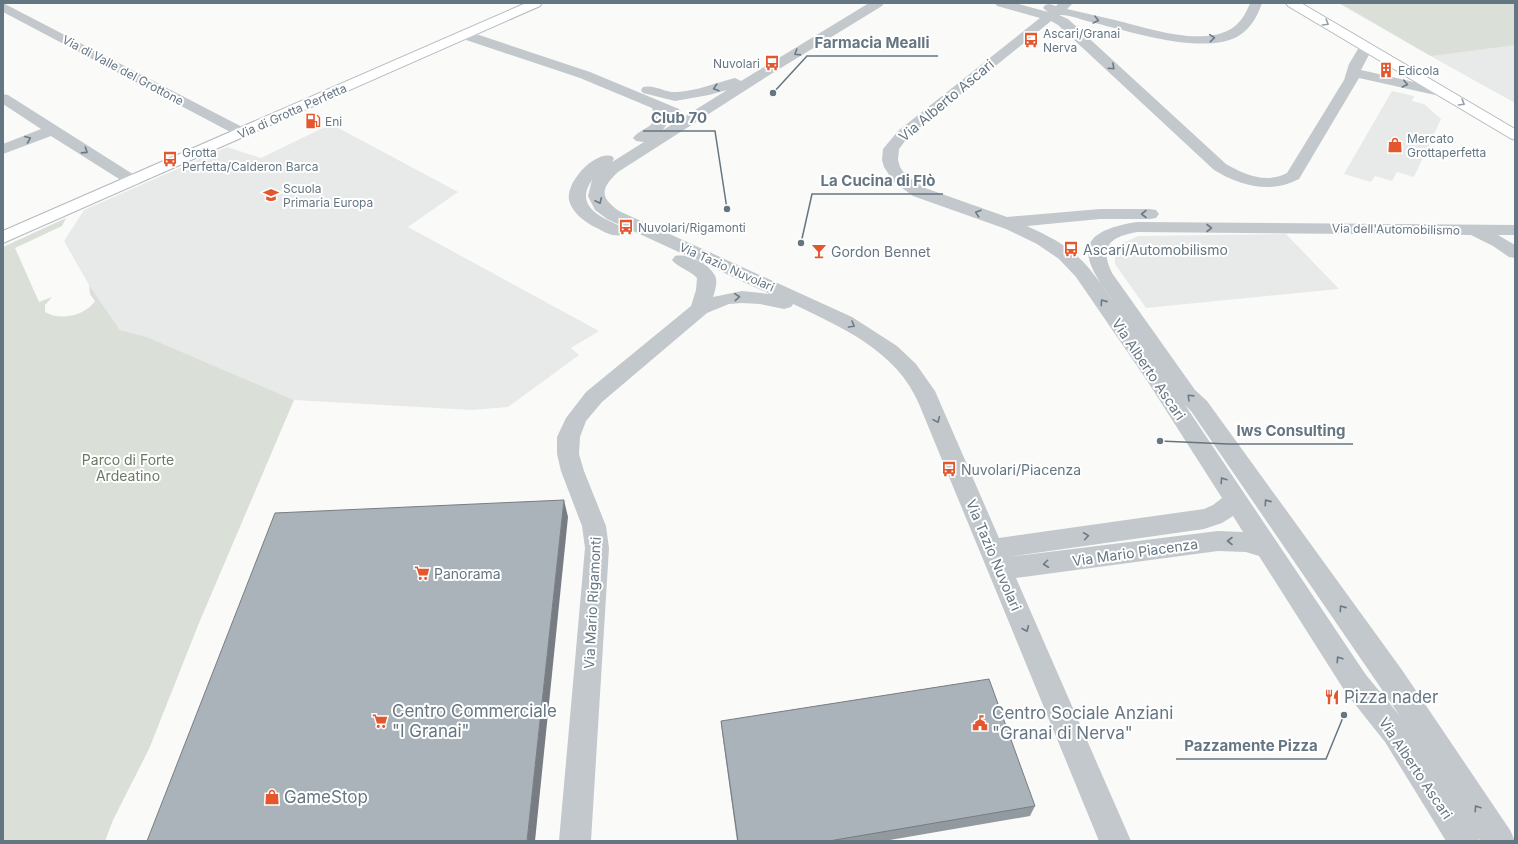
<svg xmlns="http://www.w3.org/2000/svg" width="1518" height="844" viewBox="0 0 1518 844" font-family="Inter,sans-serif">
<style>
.built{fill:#e8e9e9}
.green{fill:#dadfd7}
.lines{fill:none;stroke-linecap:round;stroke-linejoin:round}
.secondary-casing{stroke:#b3babf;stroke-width:2}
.street{fill:#c3c8cc;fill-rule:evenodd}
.secondary{fill:#fff;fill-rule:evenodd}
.wall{fill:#929a9f}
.shaded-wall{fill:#777d82}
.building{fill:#aab3b9;stroke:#777d82}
.oneway{stroke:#6a7a87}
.oneway2{stroke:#939fa8}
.labels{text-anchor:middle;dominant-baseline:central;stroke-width:4;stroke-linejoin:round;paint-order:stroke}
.far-poi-label{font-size:12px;fill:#657683;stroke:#fff;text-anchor:start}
.far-street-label{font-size:12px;fill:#657683;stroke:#fff}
.street-label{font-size:14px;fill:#657683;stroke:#fff}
.poi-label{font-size:14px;fill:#657683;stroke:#fff;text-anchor:start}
.park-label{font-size:14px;fill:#687a64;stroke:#fff}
.near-poi-label{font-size:17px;fill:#657683;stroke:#fff;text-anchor:start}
.leader{fill:none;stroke:#657683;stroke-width:1.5}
.callout-dot{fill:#657683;stroke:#fff;stroke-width:1.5}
.callout-label{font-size:15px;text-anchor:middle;font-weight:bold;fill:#657683;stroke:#fff;stroke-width:4;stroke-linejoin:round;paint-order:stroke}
</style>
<rect width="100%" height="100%" fill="#fafaf8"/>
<g class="built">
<path d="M1338,3H1515V103L1427,54Z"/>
<path d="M1392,91L1414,96L1412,101L1424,104L1441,119L1414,177L1397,172L1392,181L1375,176L1371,182L1344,174Z"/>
<path d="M331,124L458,192L408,227L599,331L571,348L579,355L508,407L472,410L294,400L147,337L120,330L89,285L64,241L84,210L227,147L261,158Z"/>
<path d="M1286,234L1339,289L1146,308L1115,264V247L1138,236Z"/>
</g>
<g class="green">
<path d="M1340,3H1515V45L1431,56Z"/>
<path d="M66,218L62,226L15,248L39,302L52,297L45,305V312C60,321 85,316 95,301L90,294L89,285L120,330L147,337L294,400L199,623L149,749L113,820L105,841H3V247Z"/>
</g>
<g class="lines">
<g class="secondary-casing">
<g id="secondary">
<path d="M526,3H542L540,6L3,243V231Z"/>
<path d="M1286,3H1301L1515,129V140L1510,138L1288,6Z"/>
</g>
</g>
<g class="street">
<path d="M3,3L248,130L251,133L248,136L243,138L238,136L3,12Z"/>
<path d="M869,3H884L882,6L771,74L618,172C600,189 600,197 619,211L852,317L897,346L916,364L935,391L999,538L1204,509L1213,505L1222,498L1146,379L1076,277L1059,259L1037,244L1006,229L913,196L894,182L884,167L882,160L883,149L898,131L1040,18L997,6L995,3H1015L1048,12L1043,8L1045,5L1049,4L1056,6L1059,3H1073L1067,9C1083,13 1099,16 1115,20C1147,28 1196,45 1227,31C1239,26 1246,14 1250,3H1262C1258,15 1251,28 1240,35C1206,57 1129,31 1091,22C1082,20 1068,14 1059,15L1068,19L1226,164C1245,175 1266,184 1287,173L1344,80L1349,64L1361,44H1371L1373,47L1361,70L1449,90L1451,93L1449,96L1444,97L1359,78L1299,179C1271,194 1240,186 1214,170L1058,25L1051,21L908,137L899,149L898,160L900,167L906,176L925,188L1007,217L1100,209H1150L1156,210L1159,214L1156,218L1150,219H1100L1027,226C1042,233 1057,240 1070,250C1091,266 1105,290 1119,311C1090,267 1060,234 1137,222L1515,225V235H1498L1515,245V258L1509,257L1493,246L1471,235L1137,232C1110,237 1099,246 1112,273L1195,390L1207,401L1402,670L1510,830L1515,841H1481L1478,838L1480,841H1446L1385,742L1346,693L1259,556L1246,552L1218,551L1016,578L1131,841H1099L919,404C897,351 841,327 793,304L791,307L784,309L760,304L742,303L729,304L707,313L602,402L586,421L580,437L579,454L584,471L606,526L609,548L591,841H559L585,548L582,526L561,471L557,454V437L566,418L586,392L691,306L696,290L697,278C690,270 678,268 672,260L675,256C688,253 711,264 716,278C717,284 715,291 713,297L742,291L770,294L607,219L595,210L588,196L592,180C573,207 603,218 623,227L626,231L623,235C613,237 606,233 597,228C586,223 572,213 569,200C566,182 594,151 612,156L614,159L612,162L644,142L636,141L633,138C642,126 660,129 652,108L580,78L460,38L458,35L460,32H470L590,72L679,109L681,112L679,115L674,116L669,115L668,122L663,130L727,90L709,95L675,101L643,93L641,90L643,87C655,84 665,93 677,92C697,91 715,83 735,78L741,81ZM1185,405L1191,411L1400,716L1366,675ZM1233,516L1243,532L1218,531L1007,557L1204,529L1222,523Z"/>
<path d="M3,94L8,95L139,178L141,181L139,184L133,186L127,184L51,136L3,154V144L41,129L3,104Z"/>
</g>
<use href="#secondary" class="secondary"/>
</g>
<path class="wall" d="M721,721L1035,806L1030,816L884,841H737L722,732Z"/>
<path class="shaded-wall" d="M564,500L568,517L535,841H527Z"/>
<g class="building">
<path d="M564,500L527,841H147L275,513Z"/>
<path d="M989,679L1035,806L829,841H738L721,721Z"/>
</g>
<defs><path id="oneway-chevron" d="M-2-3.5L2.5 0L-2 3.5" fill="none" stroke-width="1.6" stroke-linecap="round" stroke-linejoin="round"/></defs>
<g class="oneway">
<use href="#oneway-chevron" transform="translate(1096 20) rotate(14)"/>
<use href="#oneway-chevron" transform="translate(1212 38) rotate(-5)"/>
<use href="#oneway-chevron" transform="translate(797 53) rotate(148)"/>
<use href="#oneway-chevron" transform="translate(1112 67) rotate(43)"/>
<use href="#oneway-chevron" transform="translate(1405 84) rotate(13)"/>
<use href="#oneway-chevron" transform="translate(716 88) rotate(162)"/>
<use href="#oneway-chevron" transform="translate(28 139) rotate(-22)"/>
<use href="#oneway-chevron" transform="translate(85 151) rotate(33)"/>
<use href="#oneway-chevron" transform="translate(599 201) rotate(65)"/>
<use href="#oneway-chevron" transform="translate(978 213) rotate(-161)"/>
<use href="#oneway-chevron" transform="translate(1144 214) rotate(-180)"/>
<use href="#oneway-chevron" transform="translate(1209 228)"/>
<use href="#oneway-chevron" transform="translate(737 297) rotate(-5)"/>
<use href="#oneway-chevron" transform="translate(1103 302) rotate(-125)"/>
<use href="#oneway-chevron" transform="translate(852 325) rotate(30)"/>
<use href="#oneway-chevron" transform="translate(1190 397) rotate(-136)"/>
<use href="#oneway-chevron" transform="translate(937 420) rotate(66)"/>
<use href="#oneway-chevron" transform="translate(1223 480) rotate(-123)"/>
<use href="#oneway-chevron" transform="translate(1267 502) rotate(-125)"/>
<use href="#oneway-chevron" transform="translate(1086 536) rotate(-8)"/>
<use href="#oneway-chevron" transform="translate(1230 541) rotate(-180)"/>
<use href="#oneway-chevron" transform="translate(1046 564) rotate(173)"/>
<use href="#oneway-chevron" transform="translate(1342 608) rotate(-125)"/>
<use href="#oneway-chevron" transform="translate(1026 629) rotate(67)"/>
<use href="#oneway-chevron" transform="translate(1339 659) rotate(-124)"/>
<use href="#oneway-chevron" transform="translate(1477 808) rotate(-123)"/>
</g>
<g class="oneway2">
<use href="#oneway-chevron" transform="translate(1326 23) rotate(31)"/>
<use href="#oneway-chevron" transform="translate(1462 103) rotate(31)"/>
</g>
<defs>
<g id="bus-bare" transform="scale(1.2)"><path d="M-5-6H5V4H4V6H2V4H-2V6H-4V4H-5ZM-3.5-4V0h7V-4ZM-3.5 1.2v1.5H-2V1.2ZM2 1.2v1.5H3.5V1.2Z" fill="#e4572e" stroke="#fff" stroke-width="2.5" paint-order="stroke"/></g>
<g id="building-bare" transform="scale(1.2)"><path d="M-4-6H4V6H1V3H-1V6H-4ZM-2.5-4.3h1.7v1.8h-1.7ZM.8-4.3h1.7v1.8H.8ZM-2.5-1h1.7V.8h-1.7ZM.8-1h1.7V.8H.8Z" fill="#e4572e" stroke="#fff" stroke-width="2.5" paint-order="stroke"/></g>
<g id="fuel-bare" transform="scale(1.2)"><path d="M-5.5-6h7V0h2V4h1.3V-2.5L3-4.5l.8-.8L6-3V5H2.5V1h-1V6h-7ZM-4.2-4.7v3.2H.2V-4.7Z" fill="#e4572e" stroke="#fff" stroke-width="2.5" paint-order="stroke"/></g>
<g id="shop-bare" transform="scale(1.2)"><path d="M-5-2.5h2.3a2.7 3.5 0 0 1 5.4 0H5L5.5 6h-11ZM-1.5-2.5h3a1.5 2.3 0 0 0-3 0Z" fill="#e4572e" stroke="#fff" stroke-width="2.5" paint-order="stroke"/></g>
<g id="school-bare" transform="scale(1.2)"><path d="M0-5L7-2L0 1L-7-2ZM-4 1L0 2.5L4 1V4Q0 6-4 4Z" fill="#e4572e" stroke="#fff" stroke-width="2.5" paint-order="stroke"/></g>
<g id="bar-bare" transform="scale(1.2)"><path d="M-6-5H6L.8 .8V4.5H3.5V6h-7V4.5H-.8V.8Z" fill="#e4572e" stroke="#fff" stroke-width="2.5" paint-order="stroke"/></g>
<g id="supermarket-bare" transform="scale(1.2)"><path d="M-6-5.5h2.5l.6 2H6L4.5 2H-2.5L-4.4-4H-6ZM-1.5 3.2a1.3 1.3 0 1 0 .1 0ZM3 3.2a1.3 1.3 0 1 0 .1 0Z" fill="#e4572e" stroke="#fff" stroke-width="2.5" paint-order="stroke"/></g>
<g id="restaurant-bare" transform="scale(1.2)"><path d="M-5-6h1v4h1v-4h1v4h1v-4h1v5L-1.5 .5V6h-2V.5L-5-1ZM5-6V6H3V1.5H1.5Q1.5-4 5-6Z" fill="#e4572e" stroke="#fff" stroke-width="2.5" paint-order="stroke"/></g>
<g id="civic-bare" transform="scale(1.2)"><path d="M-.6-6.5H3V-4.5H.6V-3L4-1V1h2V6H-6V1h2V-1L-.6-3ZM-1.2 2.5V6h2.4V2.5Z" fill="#e4572e" stroke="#fff" stroke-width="2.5" paint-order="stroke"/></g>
</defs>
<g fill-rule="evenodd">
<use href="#bus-bare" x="1031" y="40"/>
<use href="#bus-bare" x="772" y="63"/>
<use href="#building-bare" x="1386" y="70"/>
<use href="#fuel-bare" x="313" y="121"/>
<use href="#shop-bare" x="1395" y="145"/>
<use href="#bus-bare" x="170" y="159"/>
<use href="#school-bare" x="271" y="195"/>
<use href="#bus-bare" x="626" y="227"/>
<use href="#bus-bare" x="1071" y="249"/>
<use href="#bar-bare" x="819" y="251"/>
<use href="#bus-bare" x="949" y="469"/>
<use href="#supermarket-bare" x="422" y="573"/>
<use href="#restaurant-bare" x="1332" y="697"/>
<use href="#supermarket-bare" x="380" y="721"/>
<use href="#civic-bare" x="980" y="723"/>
<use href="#shop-bare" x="272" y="797"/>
</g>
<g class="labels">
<g class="far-poi-label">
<text x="1043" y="33">Ascari/Granai<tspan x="1043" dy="14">Nerva</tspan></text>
<text x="760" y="63" text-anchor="end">Nuvolari</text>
<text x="1398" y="70">Edicola</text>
<text x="325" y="121">Eni</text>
<text x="1407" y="138">Mercato<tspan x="1407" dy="14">Grottaperfetta</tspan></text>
<text x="182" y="152">Grotta<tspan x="182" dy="14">Perfetta/Calderon Barca</tspan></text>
<text x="283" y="188">Scuola<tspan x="283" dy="14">Primaria Europa</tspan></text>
<text x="638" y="227">Nuvolari/Rigamonti</text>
</g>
<g class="far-street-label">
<text transform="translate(123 70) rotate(28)">Via di Valle del Grottone</text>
<text transform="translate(292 111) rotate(-24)">Via di Grotta Perfetta</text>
<text transform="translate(1396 229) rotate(1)">Via dell'Automobilismo</text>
<text transform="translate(727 267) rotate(24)">Via Tazio Nuvolari</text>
</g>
<g class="street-label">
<text transform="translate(946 100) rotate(-40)">Via Alberto Ascari</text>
<text transform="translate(1149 369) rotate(56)">Via Alberto Ascari</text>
<text transform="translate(1135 552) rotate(-8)">Via Mario Piacenza</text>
<text transform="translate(994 555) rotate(67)">Via Tazio Nuvolari</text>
<text transform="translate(592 603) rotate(-87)">Via Mario Rigamonti</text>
<text transform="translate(1416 768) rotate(56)">Via Alberto Ascari</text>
</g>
<g class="poi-label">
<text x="1083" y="249">Ascari/Automobilismo</text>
<text x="831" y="251">Gordon Bennet</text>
<text x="961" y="469">Nuvolari/Piacenza</text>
<text x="434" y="573">Panorama</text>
</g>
<g class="park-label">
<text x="128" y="459">Parco di Forte<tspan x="128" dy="16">Ardeatino</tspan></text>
</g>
<g class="near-poi-label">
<text x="1344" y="697">Pizza nader</text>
<text x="392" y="711">Centro Commerciale<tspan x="392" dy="20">"I Granai"</tspan></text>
<text x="992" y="713">Centro Sociale Anziani<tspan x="992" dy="20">"Granai di Nerva"</tspan></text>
<text x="284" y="797">GameStop</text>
</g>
</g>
<path class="leader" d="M773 93L807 56H938M727 209L715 131H643M801 243L812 194H943M1160 441L1228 444H1353M1344 715L1326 759H1176"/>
<g class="callout-dot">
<circle cx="773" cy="93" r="4"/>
<circle cx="727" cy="209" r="4"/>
<circle cx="801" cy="243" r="4"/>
<circle cx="1160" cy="441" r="4"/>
<circle cx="1344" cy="715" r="4"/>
</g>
<g class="callout-label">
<text x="872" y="48">Farmacia Mealli</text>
<text x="679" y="123">Club 70</text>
<text x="878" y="186">La Cucina di Flò</text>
<text x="1291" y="436">Iws Consulting</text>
<text x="1251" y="751">Pazzamente Pizza</text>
</g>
<rect width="1518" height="844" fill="none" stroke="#657683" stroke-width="8"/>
</svg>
